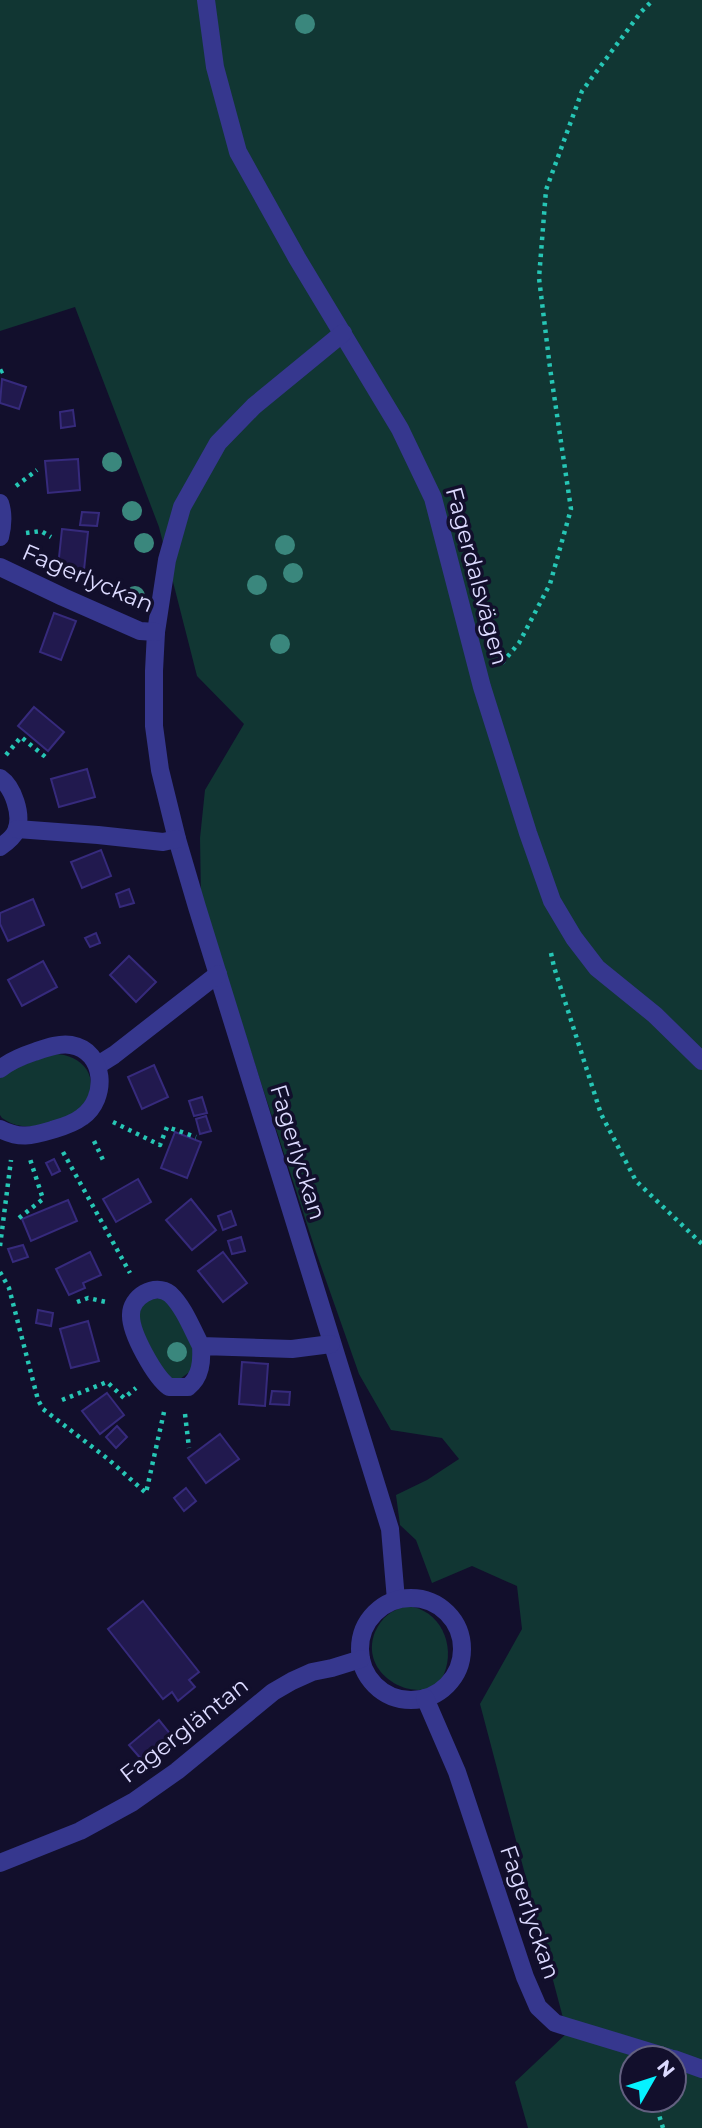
<svg xmlns="http://www.w3.org/2000/svg" width="702" height="2128" viewBox="0 0 702 2128" font-family="Montserrat,sans-serif">
<style>
.green{fill:#113633;fill-rule:evenodd}
.building{fill:#21194e;stroke:#362a7c;stroke-width:2}
.lines{fill:none;stroke-linecap:round;stroke-linejoin:round}
.path{stroke:#26c6b5;stroke-width:4.5;stroke-dasharray:3.5 5;stroke-linecap:butt}
.minor{stroke:#36378e;stroke-width:18}
.tree{fill:#3a877d}
.labels{text-anchor:middle;dominant-baseline:central;stroke-width:7;stroke-linejoin:round;paint-order:stroke}
.street-label{font-size:23px;fill:#dcdaff;stroke:#120f2c}
</style>
<rect width="100%" height="100%" fill="#120f2c"/>
<g class="green">
<path d="M0,0H702V2128H528L515,2082L567,2033L480,1704L522,1629L517,1586L472,1566L432,1583L416,1540L400,1525L396,1495L427,1480L459,1459L442,1438L391,1430L359,1374L316,1252L201,898L200,838L205,790L244,724L197,676L159,527L75,307L0,331ZM632,2058H674V2100H632Z"/>
<path d="M52,1054C82,1053 103,1078 83,1105C72,1119 39,1129 22,1126C14,1125 8,1122 2,1118L0,1115V1078L16,1068Z"/>
<path d="M165,1297L192,1341L194,1353L191,1371L177,1381L169,1380L146,1345L136,1311L142,1301Z"/>
<path d="M407,1606C440,1609 456,1645 444,1674C429,1710 356,1680 375,1632C382,1617 391,1610 407,1606Z"/>
</g>
<g class="building">
<path d="M2,379L26,387L19,409L0,403Z"/>
<path d="M73,410L75,426L61,428L60,412Z"/>
<path d="M78,459L80,490L48,493L45,461Z"/>
<path d="M82,512L99,513L97,526L80,525Z"/>
<path d="M62,529L88,532L84,570L58,567Z"/>
<path d="M54,613L76,621L61,660L40,652Z"/>
<path d="M34,707L64,732L48,751L18,726Z"/>
<path d="M87,769L95,797L59,807L51,779Z"/>
<path d="M101,850L111,876L82,888L71,862Z"/>
<path d="M129,889L134,903L120,907L116,894Z"/>
<path d="M33,899L44,925L8,941L0,924V913Z"/>
<path d="M96,933L100,943L90,947L85,938Z"/>
<path d="M129,956L156,982L136,1002L110,975Z"/>
<path d="M43,961L57,987L22,1006L8,980Z"/>
<path d="M154,1065L168,1097L142,1109L128,1077Z"/>
<path d="M202,1097L207,1113L194,1116L189,1101Z"/>
<path d="M206,1116L211,1131L200,1134L196,1119Z"/>
<path d="M175,1132L201,1142L187,1178L161,1168Z"/>
<path d="M54,1159L60,1171L52,1175L46,1163Z"/>
<path d="M138,1179L151,1202L116,1222L103,1199Z"/>
<path d="M191,1199L216,1230L192,1250L166,1220Z"/>
<path d="M68,1200L77,1221L31,1241L22,1219Z"/>
<path d="M231,1211L236,1225L223,1230L218,1216Z"/>
<path d="M241,1237L245,1251L232,1254L228,1241Z"/>
<path d="M23,1245L28,1257L13,1262L8,1249Z"/>
<path d="M90,1252L101,1275L83,1283L85,1288L69,1295L56,1269Z"/>
<path d="M223,1252L247,1283L223,1302L198,1271Z"/>
<path d="M38,1310L53,1313L51,1326L36,1323Z"/>
<path d="M88,1321L99,1361L71,1368L60,1329Z"/>
<path d="M242,1362L268,1364L265,1406L239,1404Z"/>
<path d="M272,1391L290,1392L289,1405L270,1404Z"/>
<path d="M107,1393L124,1415L100,1434L82,1411Z"/>
<path d="M117,1426L127,1437L116,1448L106,1437Z"/>
<path d="M220,1434L239,1459L206,1483L188,1458Z"/>
<path d="M186,1488L196,1501L184,1511L174,1498Z"/>
<path d="M143,1601L199,1672L189,1680L195,1687L178,1701L172,1692L163,1699L108,1629Z"/>
<path d="M159,1720L172,1736L142,1760L129,1745Z"/>
</g>
<g class="lines">
<g class="path">
<path d="M0,372L6,369"/>
<path d="M16,486L37,470"/>
<path d="M26,533L41,531L51,537"/>
<path d="M502,663L519,643L550,584L571,509L550,368L539,278L546,190L582,91L641,12L653,0"/>
<path d="M6,755L21,737L48,759"/>
<path d="M551,953L554,967L601,1114L636,1181L702,1244"/>
<path d="M113,1122L160,1145L167,1127L196,1137"/>
<path d="M94,1141L104,1162"/>
<path d="M63,1152L130,1273"/>
<path d="M19,1218L43,1199L30,1159"/>
<path d="M0,1246L11,1160"/>
<path d="M0,1272L9,1288L38,1400L43,1409L108,1459L146,1493L164,1412"/>
<path d="M77,1302L88,1298L106,1302"/>
<path d="M62,1400L107,1382L124,1398L136,1388"/>
<path d="M185,1414L189,1448"/>
<path d="M662,2100L659,2115L663,2128"/>
</g>
<g class="minor">
<path d="M206,0L215,67L238,152L297,258L400,429L433,498L482,687L528,833L552,901L574,938L597,968L655,1015L702,1061"/>
<path d="M343,333L254,406L218,443L182,507L167,560L156,632L154,671V726L160,770L177,839L197,907L390,1529L396,1600"/>
<path d="M0,503C4,515 3,525 0,537"/>
<path d="M0,567L63,597L140,631L156,632"/>
<path d="M0,778C13,787 23,815 16,831C13,838 6,843 0,847"/>
<path d="M17,829L98,835L163,842L177,839"/>
<path d="M98,1065L114,1055L218,974"/>
<path d="M0,1069C10,1061 22,1056 34,1052C46,1048 59,1043 71,1045C106,1051 108,1099 82,1117C73,1124 62,1127 52,1130C32,1136 19,1139 0,1129"/>
<path d="M201,1346C202,1361 201,1377 188,1387H169C155,1377 131,1334 131,1316C130,1297 155,1282 170,1294C184,1307 192,1329 201,1346L292,1349L331,1344"/>
<circle cx="411" cy="1649" r="51"/>
<path d="M425,1698L457,1772L525,1977L538,2007L555,2023L670,2058"/>
<path d="M0,1863L80,1831L133,1802L177,1771L273,1692L292,1681L312,1672L332,1668L361,1659"/>
<path d="M674,2059L702,2069"/>
</g>
</g>
<g class="tree">
<circle cx="305" cy="24" r="10"/>
<circle cx="112" cy="462" r="10"/>
<circle cx="132" cy="511" r="10"/>
<circle cx="144" cy="543" r="10"/>
<circle cx="285" cy="545" r="10"/>
<circle cx="293" cy="573" r="10"/>
<circle cx="257" cy="585" r="10"/>
<circle cx="135" cy="596" r="10"/>
<circle cx="280" cy="644" r="10"/>
<circle cx="177" cy="1352" r="10"/>
</g>
<g class="labels">
<g class="street-label">
<text transform="translate(477 576) rotate(75)">Fagerdalsvägen</text>
<text transform="translate(88 578) rotate(23)">Fagerlyckan</text>
<text transform="translate(298 1152) rotate(73)">Fagerlyckan</text>
<text transform="translate(184 1730) rotate(-38)">Fagergläntan</text>
<text transform="translate(530 1912) rotate(71)">Fagerlyckan</text>
</g>
</g>
<g transform="translate(653 2079) rotate(51)"><circle r="33" fill="#120f2c" stroke="#636080" stroke-width="2"/>
<path d="M0-5L12 26L0 18L-12 26Z" fill="#06f2ff"/>
<text y="-10" font-size="19" font-weight="bold" text-anchor="middle" fill="#dcdaff">N</text>
</g>
</svg>
